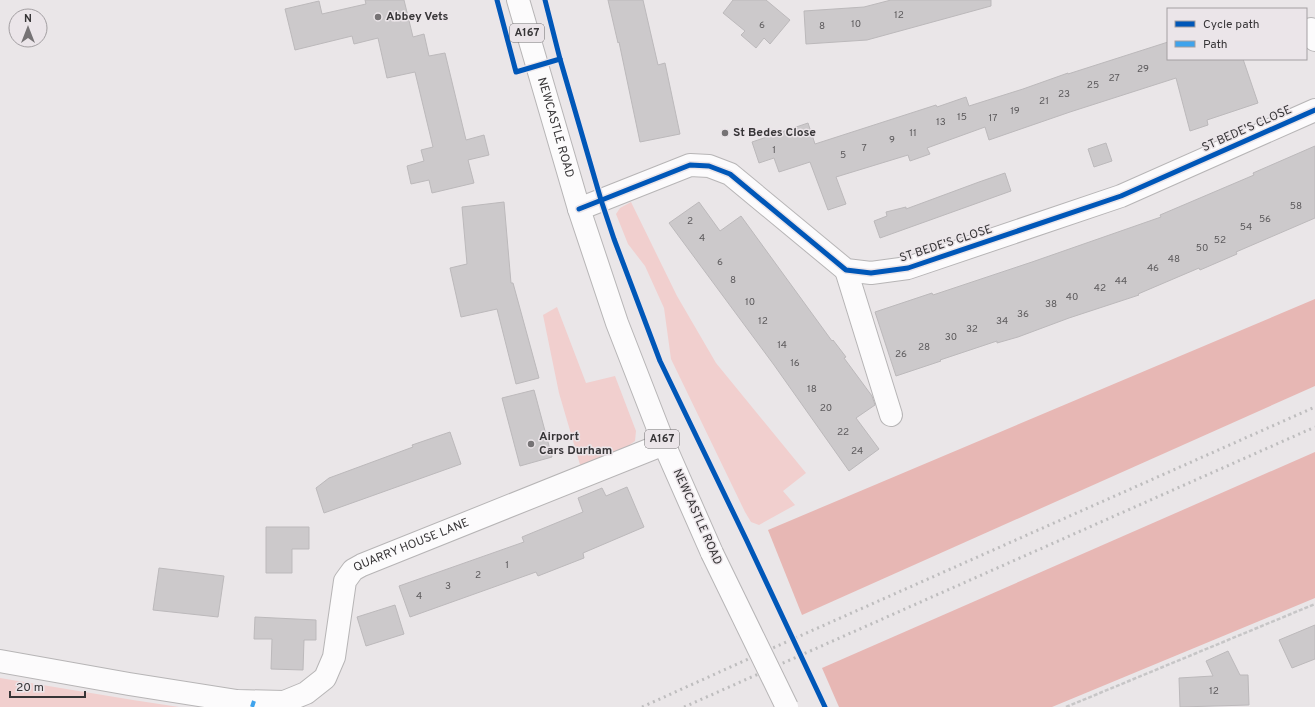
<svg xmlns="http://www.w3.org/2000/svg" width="1315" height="707" viewBox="0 0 1315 707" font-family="Overpass,sans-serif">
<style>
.green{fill:#f1cfce}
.forest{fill:#e7b7b4}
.building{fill:#ccc9cb;stroke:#bcb9bb}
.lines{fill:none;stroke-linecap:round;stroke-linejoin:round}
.minor-casing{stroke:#b7b5b6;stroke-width:24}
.highway-casing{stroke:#b7b5b6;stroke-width:24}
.path{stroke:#c7c6c7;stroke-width:2.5;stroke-dasharray:4 2;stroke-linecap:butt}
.minor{stroke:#fcfbfc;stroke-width:22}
.highway{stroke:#fcfbfc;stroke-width:22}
.rail{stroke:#bebdbe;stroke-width:3;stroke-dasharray:2 4;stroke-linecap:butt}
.highway-bridge-casing{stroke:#b7b5b6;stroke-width:24;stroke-linecap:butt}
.highway-bridge{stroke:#fcfbfc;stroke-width:22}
.quiet{stroke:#3fa3ec;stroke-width:4;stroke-dasharray:8 4;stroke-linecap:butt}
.cycleway-casing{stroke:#ebe5e9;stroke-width:8}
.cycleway{stroke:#0057b8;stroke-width:5}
.poi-dot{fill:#767375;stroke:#ebe5e9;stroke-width:1.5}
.labels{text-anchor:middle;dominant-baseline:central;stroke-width:3;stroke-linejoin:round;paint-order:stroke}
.number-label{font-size:10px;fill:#5c5a5c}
.shield{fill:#ebe5e9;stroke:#6d6a6c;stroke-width:1}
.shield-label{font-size:11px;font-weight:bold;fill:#373537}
.poi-label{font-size:12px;font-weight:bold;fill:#373537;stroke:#ebe5e9;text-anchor:start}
.street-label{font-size:12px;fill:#373537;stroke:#ebe5e9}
</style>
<rect width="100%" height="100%" fill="#eae6e8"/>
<g class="green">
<path d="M631,202L677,296L716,363L806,473L783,491L795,505L759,525L751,522L745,512L671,359L664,308L645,266L628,244L616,214L620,208Z"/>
<path d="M557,307L586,383L615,376L636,431L635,441L628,446L581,468L559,393L543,315Z"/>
<path d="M0,678L133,700L179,707H0Z"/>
</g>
<g class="forest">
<path d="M1315,299V386L802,615L768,530Z"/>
<path d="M1315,452V598L1052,707H839L822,668Z"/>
</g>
<g class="building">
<path d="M365,0H404L413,37L424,34L429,56L445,53L466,140L484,135L489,155L468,160L474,183L432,193L429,180L411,184L407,166L424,161L421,150L433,147L415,72L387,78L378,38L354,44L352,36L295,50L285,9L319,1L322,14L366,4Z"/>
<path d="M608,0H643L658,65L665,63L680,134L640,142L619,42L618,43Z"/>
<path d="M733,0H766L790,20L770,44L764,38L756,48L741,35L745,31L723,13Z"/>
<path d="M891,0H991V6L867,40L806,44L804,11L864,7Z"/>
<path d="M1168,42V59H1243L1258,103L1207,120L1208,125L1190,131L1176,78L1070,112L989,140L985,127L927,148L930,154L910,161L908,155L836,177L846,204L828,210L810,162L779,172L774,158L759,163L752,142L808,123L815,144L936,105L937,107L966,97L969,106L1023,89L1068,73V74Z"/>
<path d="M1106,143L1112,161L1094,167L1088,149Z"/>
<path d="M1315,146V218L1236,252L1237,254L1200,270L1199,268L1138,294L1139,295L1069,318L1018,337L997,343V341L940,360L941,361L896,376L875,312L932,293L933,295L1032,262L1161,217L1160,215L1254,175L1253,173Z"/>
<path d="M1005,173L1011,191L880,238L874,221L887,216L886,212L906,207V209L979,182Z"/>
<path d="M504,202L511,283H513L539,378L516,384L497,309L461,317L450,268L467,264L462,207Z"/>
<path d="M699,202L720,231L741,216L832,341L833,340L846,357L844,358L872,396L875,405L856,418L879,449L849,471L774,365L669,223Z"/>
<path d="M534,390L552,457L520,466L502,398Z"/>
<path d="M450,432L461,464L324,513L316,488L329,478L413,447L412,445Z"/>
<path d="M627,487L644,527L583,553L584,558L538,576L536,572L410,617L399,586L524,542L522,537L583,512L578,498L602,488L606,496Z"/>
<path d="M266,527H309V549H292V573H266Z"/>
<path d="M159,568L224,576L218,617L153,610Z"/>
<path d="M395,605L404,634L366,646L357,617Z"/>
<path d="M255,617L316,620V640H304L303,670L271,669L272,639H254Z"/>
<path d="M1315,625V659L1292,668L1279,640Z"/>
<path d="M1228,651L1240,675H1248L1249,705L1180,707L1179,678L1213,676L1206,661Z"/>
</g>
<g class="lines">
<g class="minor-casing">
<g id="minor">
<path d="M1311,29L1315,40"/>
<path d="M579,209L690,165L709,166L730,174L846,270L871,273L908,268L1121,196L1315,110"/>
<path d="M846,270L891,415"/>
<path id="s1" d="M0,661L129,684L237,701L284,702L306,693L325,678L334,657L345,581L353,570L362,565L664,444"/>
</g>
</g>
<g class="highway-casing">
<g id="highway">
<path id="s2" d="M518,0L579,209L617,323L664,444L712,553"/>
</g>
</g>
<path class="path" d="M1066,707L1315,604"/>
<use href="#minor" class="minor"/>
<use href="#highway" class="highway"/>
<g class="rail">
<path d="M642,707L766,651L1315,407"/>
<path d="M684,707L1315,427"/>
</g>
<g class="highway-bridge-casing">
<path id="highway-bridge" d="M712,553L787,707"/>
</g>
<use href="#highway-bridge" class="highway-bridge"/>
<path class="quiet" d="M252,707L254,701"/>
<g class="cycleway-casing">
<g id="cycleway">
<path d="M497,0L516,72L560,59"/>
<path d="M545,0L560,59L601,200L614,239L660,361L746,539L825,707"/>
<path d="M579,209L690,165L709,166L730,174L846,270L871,273L908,268L1121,196L1315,110"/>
</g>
</g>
<use href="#cycleway" class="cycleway"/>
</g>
<g class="poi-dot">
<circle cx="378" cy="17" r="4"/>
<circle cx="725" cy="133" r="4"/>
<circle cx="531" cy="444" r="4"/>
</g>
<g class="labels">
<g class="number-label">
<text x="899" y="15">12</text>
<text x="856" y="24">10</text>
<text x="762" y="25">6</text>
<text x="822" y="26">8</text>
<text x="1143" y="69">29</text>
<text x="1114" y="78">27</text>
<text x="1093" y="85">25</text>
<text x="1064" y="94">23</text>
<text x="1044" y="101">21</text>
<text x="1015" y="111">19</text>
<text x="962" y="117">15</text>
<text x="993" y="118">17</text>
<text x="941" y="122">13</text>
<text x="913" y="133">11</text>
<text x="892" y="140">9</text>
<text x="864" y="148">7</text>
<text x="774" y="150">1</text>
<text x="843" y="155">5</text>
<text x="1296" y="206">58</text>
<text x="1265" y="219">56</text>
<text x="690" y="221">2</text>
<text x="1246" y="227">54</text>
<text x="702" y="238">4</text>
<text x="1220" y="240">52</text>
<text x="1202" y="248">50</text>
<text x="1174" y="259">48</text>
<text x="720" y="262">6</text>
<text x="1153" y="268">46</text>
<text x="733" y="280">8</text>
<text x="1121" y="281">44</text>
<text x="1100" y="288">42</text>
<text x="1072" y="297">40</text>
<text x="750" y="302">10</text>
<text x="1051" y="304">38</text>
<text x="1023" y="314">36</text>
<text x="763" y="321">12</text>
<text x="1002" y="321">34</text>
<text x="972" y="329">32</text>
<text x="951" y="337">30</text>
<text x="782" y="345">14</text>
<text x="924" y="347">28</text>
<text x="901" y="354">26</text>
<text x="795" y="363">16</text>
<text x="812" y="389">18</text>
<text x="826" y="408">20</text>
<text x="843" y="432">22</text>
<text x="857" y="451">24</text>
<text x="507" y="565">1</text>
<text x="478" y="575">2</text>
<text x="448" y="586">3</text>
<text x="419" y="596">4</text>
<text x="1214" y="691">12</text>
</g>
<g class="shield">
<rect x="510" y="24" width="34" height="18" rx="3"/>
<rect x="645" y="430" width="34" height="18" rx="3"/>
</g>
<g class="shield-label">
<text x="527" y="33">A167</text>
<text x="662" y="439">A167</text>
</g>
<g class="poi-label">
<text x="386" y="17">Abbey Vets</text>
<text x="733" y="133">St Bedes Close</text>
<text x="539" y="437">Airport<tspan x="539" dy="14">Cars Durham</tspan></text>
</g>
<g class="street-label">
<text stroke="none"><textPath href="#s2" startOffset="133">NEWCASTLE ROAD</textPath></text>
<text transform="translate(1247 129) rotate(-24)">ST BEDE'S CLOSE</text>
<text transform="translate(946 244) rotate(-18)">ST BEDE'S CLOSE</text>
<text transform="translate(697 517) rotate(66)">NEWCASTLE ROAD</text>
<text stroke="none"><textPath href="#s1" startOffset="512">QUARRY HOUSE LANE</textPath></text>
</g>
</g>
<rect x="1167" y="8" width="140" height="52" fill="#ebe5e9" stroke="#a39fa2"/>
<rect x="1175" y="21" width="20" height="6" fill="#0057b8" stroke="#a39fa2"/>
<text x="1203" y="28" font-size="12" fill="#373537">Cycle path</text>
<rect x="1175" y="41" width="20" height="6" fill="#3fa3ec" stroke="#a39fa2"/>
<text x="1203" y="48" font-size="12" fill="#373537">Path</text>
<g transform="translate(28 28)"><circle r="19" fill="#ebe5e9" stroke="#a39fa2"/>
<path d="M0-3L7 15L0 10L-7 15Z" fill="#767375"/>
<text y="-6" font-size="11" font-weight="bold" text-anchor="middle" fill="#373537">N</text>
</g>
<path d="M10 691v6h75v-6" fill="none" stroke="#373537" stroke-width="2"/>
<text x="16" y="691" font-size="12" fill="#373537" stroke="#ebe5e9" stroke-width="3" paint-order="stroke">20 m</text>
</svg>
